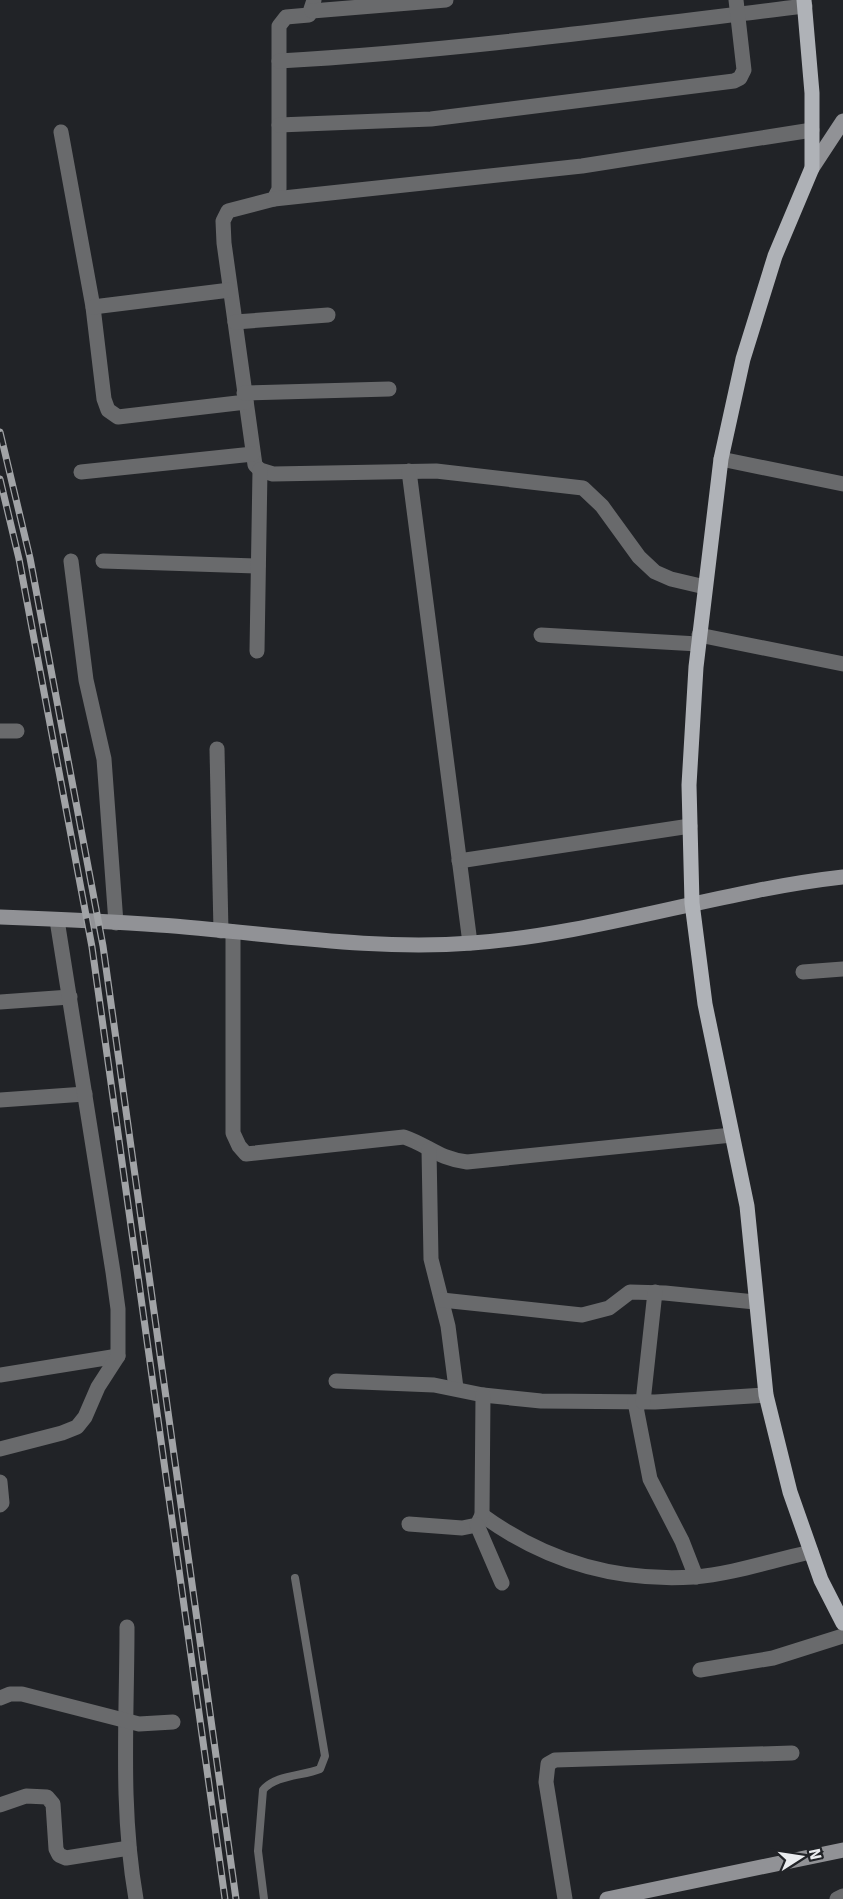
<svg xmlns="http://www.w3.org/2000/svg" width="843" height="1899" viewBox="0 0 843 1899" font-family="Signika,sans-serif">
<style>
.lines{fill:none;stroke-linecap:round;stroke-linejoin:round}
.lane{stroke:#696a6c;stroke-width:8}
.street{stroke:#696a6c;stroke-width:15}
.secondary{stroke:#919296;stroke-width:15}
.primary{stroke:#afb2b7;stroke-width:15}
.rail-casing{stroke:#a1a3a6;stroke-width:7}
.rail{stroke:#212327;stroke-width:4.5;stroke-dasharray:14;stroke-linecap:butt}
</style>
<rect width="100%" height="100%" fill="#212327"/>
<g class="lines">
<path class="lane" d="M264,1899L258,1851L263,1790C275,1775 303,1776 320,1769L325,1756L295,1578"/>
<g class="street">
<path d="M314,0L309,15L286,17L279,26V189L274,199L228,211L223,221L224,243L255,465L260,470L273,474L436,471L583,488L602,506L639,557L655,572L671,579L705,587"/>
<path d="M312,11L446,0"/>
<path d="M279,61C455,51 630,27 805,6"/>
<path d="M279,125L431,119L734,81L740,78L744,70L736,0"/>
<path d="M61,132L93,307L104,399L108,410L118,417L246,402"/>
<path d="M274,199L582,166L812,130"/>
<path d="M93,307L230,290"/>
<path d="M235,322L328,315"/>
<path d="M244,393L389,389"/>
<path d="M721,459L843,484"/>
<path d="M409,471L470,943"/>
<path d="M81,472L253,454"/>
<path d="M71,561L86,680L104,759L116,923"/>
<path d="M103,561L258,566"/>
<path d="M541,635L698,644"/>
<path d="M699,635L843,664"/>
<path d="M257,651L260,470"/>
<path d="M0,731H17"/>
<path d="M217,749L221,931"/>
<path d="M459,861L690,826"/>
<path d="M233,932V1133L239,1146L246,1154L404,1137C430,1146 437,1158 467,1162L732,1135"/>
<path d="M803,972L843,969"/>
<path d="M0,1002L70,997"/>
<path d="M0,1100L85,1094"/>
<path d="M429,1150L431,1259L448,1326L456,1388"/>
<path d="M442,1300L582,1315L609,1308L630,1292L665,1293L755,1302"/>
<path d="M0,1375L118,1356"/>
<path d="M336,1381L434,1385L483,1395L541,1401L655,1402L766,1395"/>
<path d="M635,1402L650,1479L682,1541L696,1577"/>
<path d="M643,1402L655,1292"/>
<path d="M0,1449L62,1433L77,1427L85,1417L98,1387L118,1356V1309L113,1272L57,920"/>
<path d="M0,1482L2,1503L0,1505"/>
<path d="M482,1515C545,1561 615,1582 694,1577C733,1574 773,1560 811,1552"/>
<path d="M409,1524L462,1528L477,1525L482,1515L483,1395"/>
<path d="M477,1525L502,1583"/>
<path d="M127,1627C127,1718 120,1808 136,1899"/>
<path d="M700,1670L773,1658L843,1636"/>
<path d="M0,1698L10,1694H22L139,1724L173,1722"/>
<path d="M0,1805L26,1796L47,1797L53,1804L56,1849L59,1855L66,1858L129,1848"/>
<path d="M565,1899L546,1782L548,1764L555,1760L792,1753"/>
<path d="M837,1899L843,1896"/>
</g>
<g class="secondary">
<path d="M812,168L843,121"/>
<path d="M0,917C53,919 106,921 159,925C263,932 367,951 472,943C597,934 718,891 843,877"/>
<path d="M607,1899L843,1850"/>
</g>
<path class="primary" d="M804,0L812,93V168L775,256L743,359L721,459L696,667L689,785L692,903L705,1004L747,1206L766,1395L790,1492L821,1580L843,1623"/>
<g class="rail-casing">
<g id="rail">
<path d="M0,432L30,558L103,946L236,1899"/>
<path d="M0,479L19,559L92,947L225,1899"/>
</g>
</g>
<use href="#rail" class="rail"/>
</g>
<g transform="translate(801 1857) rotate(78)" stroke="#212327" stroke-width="4.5" paint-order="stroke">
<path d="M0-4.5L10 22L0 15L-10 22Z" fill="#ebedf0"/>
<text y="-9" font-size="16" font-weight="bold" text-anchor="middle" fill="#ebedf0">N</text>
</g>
</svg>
